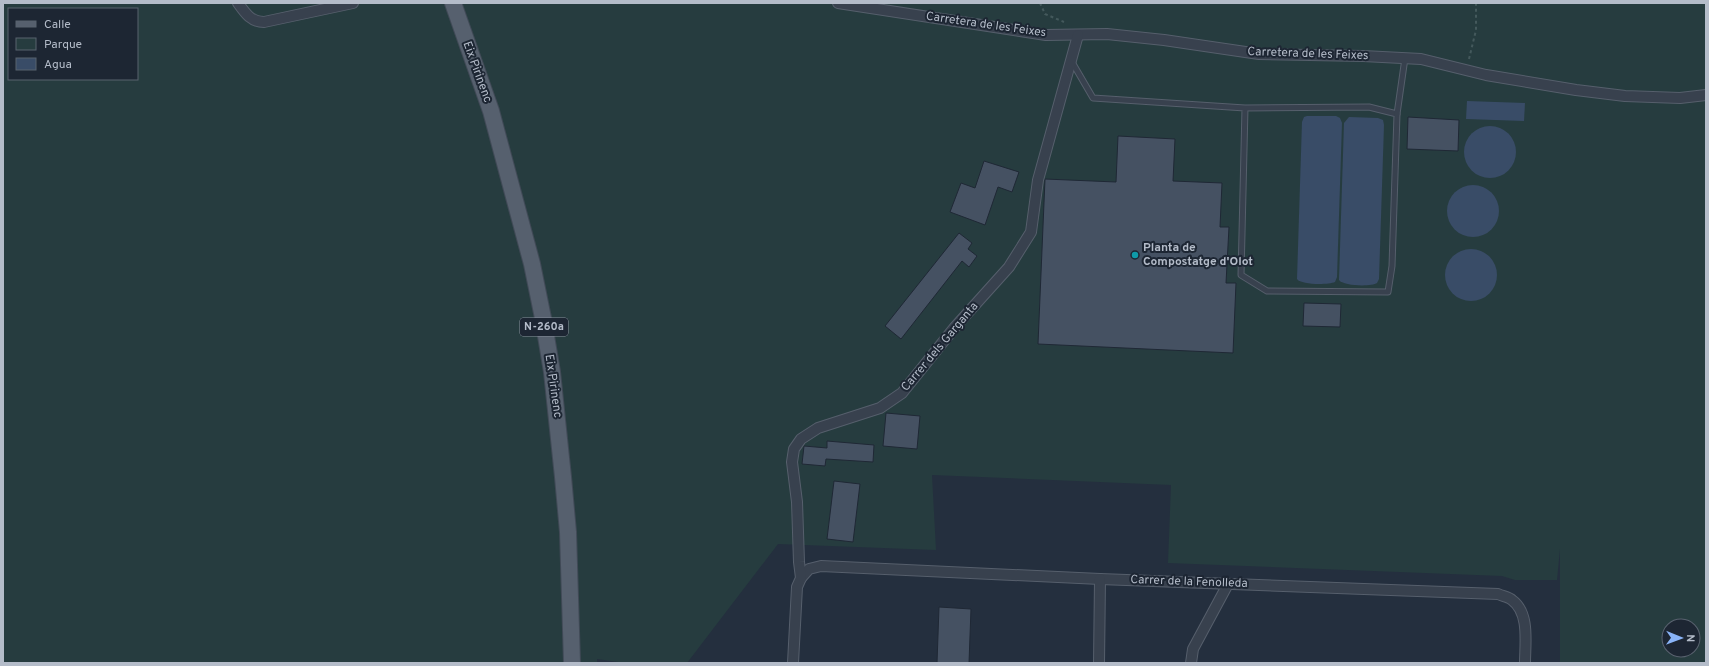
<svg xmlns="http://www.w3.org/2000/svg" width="1709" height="666" viewBox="0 0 1709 666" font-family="Overpass,sans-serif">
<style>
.green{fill:#263c3f;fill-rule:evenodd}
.water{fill:#394c67}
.building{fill:#455162;stroke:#1f2835}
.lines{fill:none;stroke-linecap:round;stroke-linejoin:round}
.service-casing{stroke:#565f6c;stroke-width:7}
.minor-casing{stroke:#565f6c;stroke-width:12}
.primary-casing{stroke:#414a57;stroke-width:18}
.path{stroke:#44595c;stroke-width:2;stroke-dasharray:3 3;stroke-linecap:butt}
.service{stroke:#38414e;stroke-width:5}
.minor{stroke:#38414e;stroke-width:10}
.primary{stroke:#56606e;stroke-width:16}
.culture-dot{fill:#0f9aa8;stroke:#1d2633;stroke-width:1.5}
.labels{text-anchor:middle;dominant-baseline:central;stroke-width:4;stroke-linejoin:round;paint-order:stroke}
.shield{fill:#1d2633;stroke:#878f9c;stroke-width:1}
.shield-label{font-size:11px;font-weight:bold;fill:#b4bcc9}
.street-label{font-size:12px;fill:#b4bcc9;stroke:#1d2633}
.poi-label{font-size:12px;font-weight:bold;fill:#b4bcc9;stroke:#1d2633;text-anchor:start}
</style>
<rect width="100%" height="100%" fill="#242f3e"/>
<path class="green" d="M3,3H1706V663H1560V549L1557,580H1515L1502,576L1168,563L1171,485L932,475L936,550L778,544L687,663H625L597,659V663H3ZM9,9H137V79H9ZM1669,626H1693V650H1669Z"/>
<g class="water">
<path d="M1467,101L1525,103L1524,121L1466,119Z"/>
<path d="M1307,116H1336L1340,118L1342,123L1337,277L1335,282C1328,285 1301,285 1297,279L1302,122L1304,117Z"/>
<path d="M1349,117L1378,118L1383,120L1384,125L1379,279L1377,283C1371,287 1343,286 1339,280L1344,123Z"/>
<circle cx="1490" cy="152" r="26"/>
<circle cx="1473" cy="211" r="26"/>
<circle cx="1471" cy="275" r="26"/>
</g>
<g class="building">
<path d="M1408,117L1459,120L1458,151L1407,149Z"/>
<path d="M1118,136L1175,139L1173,181L1222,183L1220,227H1229L1226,283H1236L1233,353L1038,344L1045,179L1116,182Z"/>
<path d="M984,161L1019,172L1012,192L998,187L985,225L950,212L961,183L975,188Z"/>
<path d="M959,233L972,243L968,249L977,256L969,267L962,261L901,339L885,326Z"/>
<path d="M1304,303L1341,304L1340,327L1303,326Z"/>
<path d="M886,413L920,416L917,449L883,446Z"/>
<path d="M827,441L874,445L873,462L826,459L825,466L802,464L804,446L827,448Z"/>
<path d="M834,481L860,484L853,542L827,539Z"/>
<path d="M939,607L971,609L969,663H937Z"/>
</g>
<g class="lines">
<g class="service-casing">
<g id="service">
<path d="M1072,62L1093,98L1245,108L1241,275L1267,291L1388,292L1392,266L1397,114L1369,107L1245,108"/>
<path d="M1397,114L1405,58"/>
</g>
</g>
<g class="minor-casing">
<g id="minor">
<path d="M238,3C245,13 251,22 264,22L353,3"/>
<path d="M838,3L1046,35L1107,34L1164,40L1259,54L1363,56L1421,59L1486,75L1576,90L1625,96L1680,98L1706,95"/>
<path d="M801,578L809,569L821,566L1100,579L1498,594C1502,596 1509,597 1512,600C1530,613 1525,643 1525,663"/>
<path d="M793,663L797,587L801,578L799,562L797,502L792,462L794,449L801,439L818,428L880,408L902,393L955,327L1009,267L1031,232L1038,180L1078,35"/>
<path d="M1099,663L1100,579"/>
<path d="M1191,663L1193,649L1228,584"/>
</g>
</g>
<g class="primary-casing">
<path id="primary" d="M453,3L491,111L532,264L543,318L552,372L563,477L568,532L572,663"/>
</g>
<g class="path">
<path d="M1040,3L1045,14L1064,22"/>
<path d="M1469,59L1476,30V3"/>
</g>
<use href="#service" class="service"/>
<use href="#minor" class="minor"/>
<use href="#primary" class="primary"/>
</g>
<circle class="culture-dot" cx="1135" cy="255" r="4"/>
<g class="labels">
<rect class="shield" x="520" y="318" width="48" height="18" rx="3"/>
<g class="shield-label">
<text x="544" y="327">N-260a</text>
</g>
<g class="street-label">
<text transform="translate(986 25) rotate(8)">Carretera de les Feixes</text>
<text transform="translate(1308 54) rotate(2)">Carretera de les Feixes</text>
<text transform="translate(477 72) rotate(70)">Eix Pirinenc</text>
<text transform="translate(940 347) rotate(-50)">Carrer dels Garganta</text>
<text transform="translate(553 386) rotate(82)">Eix Pirinenc</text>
<text transform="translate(1189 582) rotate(2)">Carrer de la Fenolleda</text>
</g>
<g class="poi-label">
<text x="1143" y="248">Planta de<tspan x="1143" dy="14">Compostatge d'Olot</tspan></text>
</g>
</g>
<rect width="1709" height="666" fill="none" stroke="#b4bcc9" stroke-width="8"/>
<rect x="8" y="8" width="130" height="72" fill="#1d2633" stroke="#59626f"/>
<rect x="16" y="21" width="20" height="6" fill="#56606e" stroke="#59626f"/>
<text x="44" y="28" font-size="12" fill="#b4bcc9">Calle</text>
<rect x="16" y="38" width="20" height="12" fill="#263c3f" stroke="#59626f"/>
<text x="44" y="48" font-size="12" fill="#b4bcc9">Parque</text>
<rect x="16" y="58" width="20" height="12" fill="#394c67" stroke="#59626f"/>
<text x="44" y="68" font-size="12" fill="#b4bcc9">Agua</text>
<g transform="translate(1681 638) rotate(91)"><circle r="19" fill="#1d2633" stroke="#59626f"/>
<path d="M0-3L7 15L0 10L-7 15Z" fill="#8ab4f8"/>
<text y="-6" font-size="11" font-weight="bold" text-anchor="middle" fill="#b4bcc9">N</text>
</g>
</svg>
